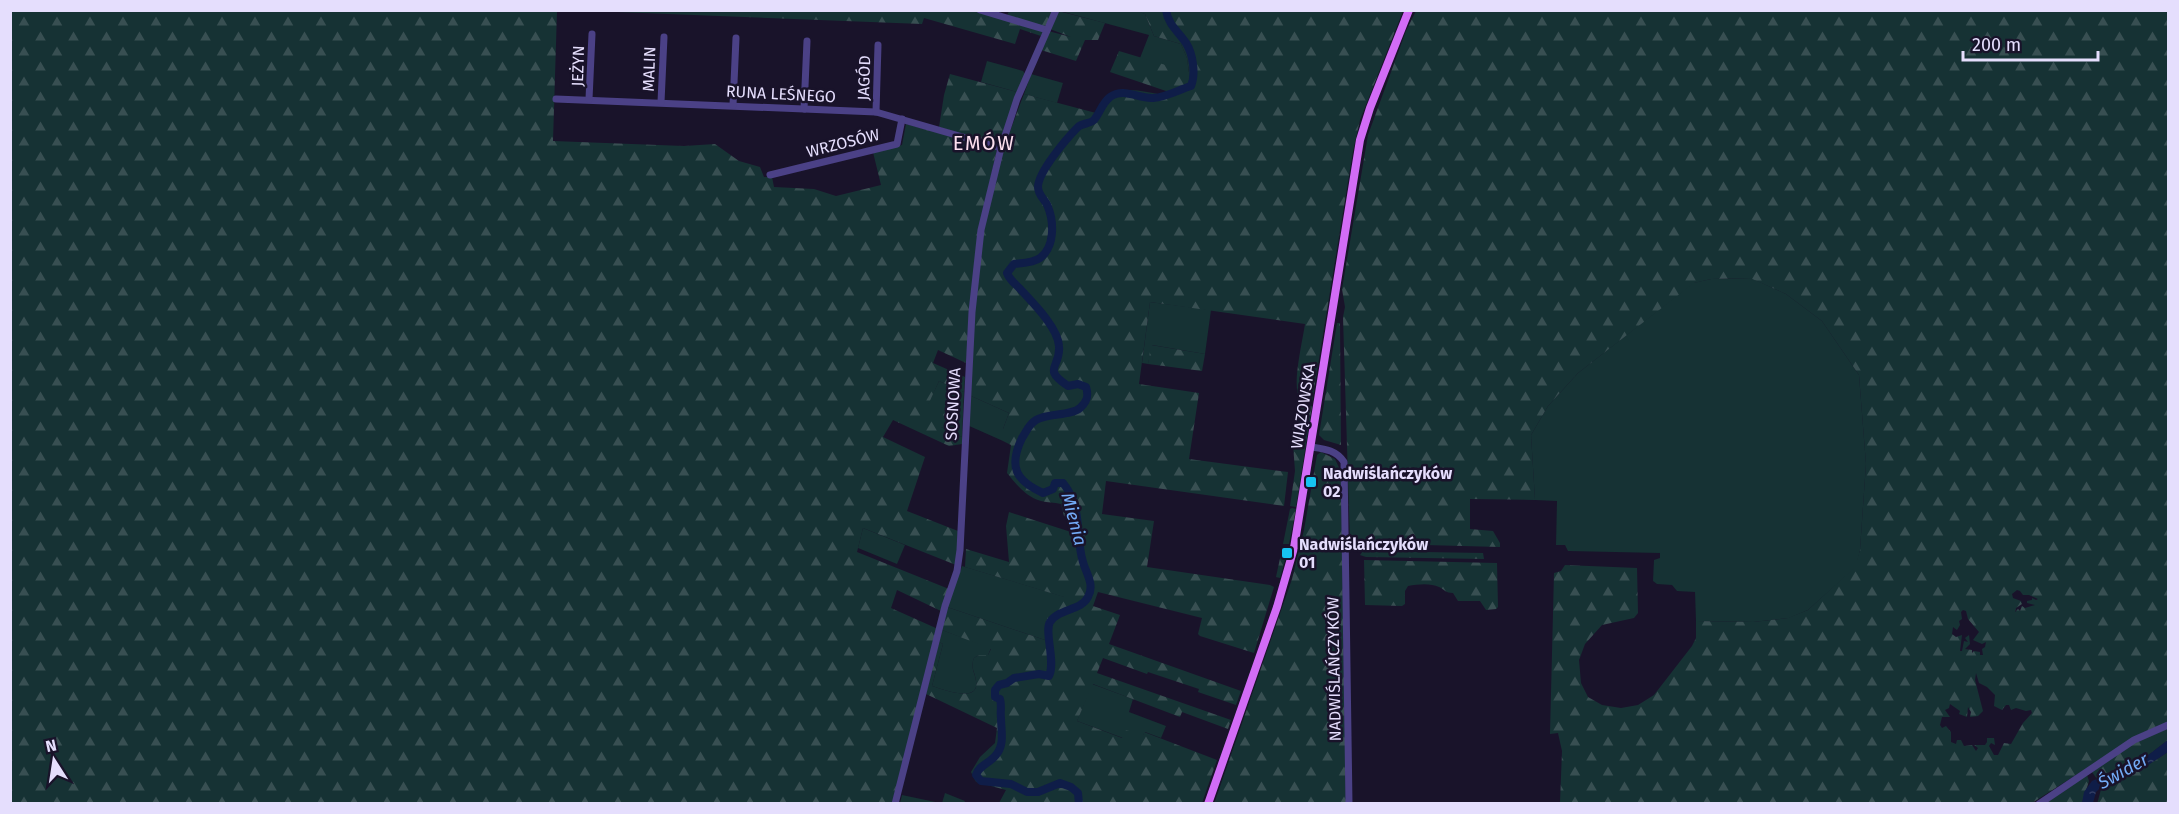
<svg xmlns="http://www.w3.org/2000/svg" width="2179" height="814" viewBox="0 0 2179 814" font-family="'Fira Sans',sans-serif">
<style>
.grass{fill:#163234}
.forest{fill:url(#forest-firs);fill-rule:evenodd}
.water{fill:url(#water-ripples)}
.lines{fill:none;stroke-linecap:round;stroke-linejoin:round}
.river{stroke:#0f1d48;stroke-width:8}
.minor{stroke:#4b4186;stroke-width:7}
.major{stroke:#d26cf6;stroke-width:8}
.poi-dot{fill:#16c3f1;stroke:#19132a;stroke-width:2}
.labels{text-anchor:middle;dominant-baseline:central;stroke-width:5;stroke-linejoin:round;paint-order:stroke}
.street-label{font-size:16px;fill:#e5defd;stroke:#19132a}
.poi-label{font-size:16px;font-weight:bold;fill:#e5defd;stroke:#19132a;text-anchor:start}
.water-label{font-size:18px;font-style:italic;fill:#73abf7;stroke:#19132a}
.quarter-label{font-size:20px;letter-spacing:1.5px;fill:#fde0ef;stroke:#19132a}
</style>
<defs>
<pattern id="forest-firs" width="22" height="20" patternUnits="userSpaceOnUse" patternTransform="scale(1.5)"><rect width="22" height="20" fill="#163234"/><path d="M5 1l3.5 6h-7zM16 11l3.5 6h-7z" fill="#384f52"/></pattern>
<pattern id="water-ripples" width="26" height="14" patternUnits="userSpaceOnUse" patternTransform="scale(1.5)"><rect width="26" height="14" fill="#0f1d48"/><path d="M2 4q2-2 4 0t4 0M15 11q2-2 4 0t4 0" fill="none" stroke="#323d63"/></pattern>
</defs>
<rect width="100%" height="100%" fill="#19132a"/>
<g class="grass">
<path d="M1060,11H1138L1145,14L1154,36L1181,44L1187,58L1189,73L1140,58L1149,35Z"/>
<path d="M987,61L1023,71L1025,74L1017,92L981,82Z"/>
<path d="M1031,74L1063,83L1057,103L1024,94Z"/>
<path d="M1751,278L1786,294L1822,321L1859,375L1866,464L1860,550L1856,567L1808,610L1789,618L1753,622L1696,621L1695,592L1677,591L1672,585L1657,584L1653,581L1654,560L1660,558V553L1568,551L1565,545H1556L1557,501L1535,500L1531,435L1548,406L1578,373L1693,283L1711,279Z"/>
<path d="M1150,302L1211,310L1205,354L1152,345L1148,364L1142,363Z"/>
<path d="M939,381L964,392L962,437L941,427L927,406Z"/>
<path d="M969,395L1009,413L1003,429V441L967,425Z"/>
<path d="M863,528L905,545L897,564L858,548Z"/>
<path d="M962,566L1065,597L1045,625V640L947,607Z"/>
<path d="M942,630L991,648L988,655H979L974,658C970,668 975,672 976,681C980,704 942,689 932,686L943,644L939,642Z"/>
<path d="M1092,684L1133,699L1129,712L1166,726L1161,738L1145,732L1143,735L1123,738L1077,721Z"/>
<path d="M945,793L965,801L964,803H942Z"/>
<path d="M902,795L940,803H900Z"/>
</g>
<g class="forest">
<path d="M976,10L1044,30L1041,36L1020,29L1015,44L924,18L922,24L592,11Z"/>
<path d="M10,11H557L553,141L684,146L715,144L739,161L760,167L764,177H772L774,187L814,189L836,196L881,185L873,152L902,145L906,124L997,149L979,229L966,363L938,350L933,363L965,377L964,392L939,381L928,405L946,414L941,427L962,437V444L949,446L893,420L883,437L925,457L907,511L958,531L956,565L863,528L857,552L949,589L941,611L897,590L891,608L938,629L892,803H11Z"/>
<path d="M1009,11H1053L1045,27L1007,16Z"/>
<path d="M1058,11L1105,23L1098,40H1085L1076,61L1041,50L1048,31L1071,37L1050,29Z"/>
<path d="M1136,11H1403L1360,120L1353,151L1312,402C1308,401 1302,401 1299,397C1292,384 1303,339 1305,324L1150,302L1139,384L1199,393L1189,459L1288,472L1284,506L1106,481L1102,514L1154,521L1147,567L1270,585L1274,587L1254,653L1200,636L1198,634L1202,618L1098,592L1093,606L1120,615L1109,644L1241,691L1236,705L1198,692L1199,689L1148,672L1147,674L1103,658L1097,673L1231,720L1228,729L1182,712L1180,717L1093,684L1077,721L1122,738L1126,730L1143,735L1144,732L1217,760L1202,803H999L1006,790L976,782L971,772L980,757L995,743L997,728L926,694L939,642L943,644L932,686C942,689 980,704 976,681C975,671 970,668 974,658L979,655H988L991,649L942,630L947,607L1045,640V625L1050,611L1064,597L965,567L966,549L1009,562L1006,526L1009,512L1074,533L1075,521L1064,516L1061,504C1054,502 1048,503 1041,501C1026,497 1016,484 1007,473L1011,445L1003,441V429L1009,413L969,395C972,340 973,284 983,230C991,183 1007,138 1024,94L1096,113C1099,109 1100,104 1103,100C1117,83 1145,92 1164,95L1169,92L1110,72L1119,51L1189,72L1187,58L1181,44L1154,36L1145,14Z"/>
<path d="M1416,11H2168V723L2142,733L2032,803H1560L1562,751L1558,733L1550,734L1554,573L1561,571L1565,565L1637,568L1638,613L1634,618L1602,625L1585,644L1579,660L1581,683L1588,697L1602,705L1621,708L1638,705L1654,695L1692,646L1696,638V621L1753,622L1788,618L1808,610L1855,567L1860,550L1866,464L1859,375L1822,321L1786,294L1750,278L1711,279L1694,283L1578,373L1548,406L1531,435L1535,500L1470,499V529L1493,531L1500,543V547L1350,543L1343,317L1345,307L1342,289L1368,135L1406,31ZM2017,590L2020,591L2023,595H2029L2038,599L2036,600L2032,598V600L2027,601V603L2035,605L2025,608L2022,606L2020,611L2018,609L2015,612L2016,608L2022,604L2021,601L2013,598L2012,594ZM1963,610L1966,611L1968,619L1979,632L1973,640L1982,644L1986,642L1985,647L1982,649L1983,655H1980V652L1974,651L1972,653V650L1965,649L1970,644L1969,635L1965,638L1968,642L1964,641L1962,651H1960L1962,635L1956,637L1952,634L1953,627L1957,630L1960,625L1959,621L1962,619L1961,612ZM1976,673L1979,683L1987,687L1995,695L1994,706L2002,710L2006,705H2009L2011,710L2016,708L2026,711L2031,710L2032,713L2023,723L2011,744L2004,743L1998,755H1994L1989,746L1991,743L1995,745L1994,738H1987V742L1985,745H1974L1978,748L1976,751L1972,745L1964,746L1961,740H1957L1956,744L1951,742V732L1946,726L1942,728L1940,725L1942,717H1950L1945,710L1949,708L1950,704L1960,711L1959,714L1967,717L1968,707L1971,712L1970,717L1978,716L1983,711L1975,680Z"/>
<path d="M950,74L1017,92L999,144L939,127L944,95Z"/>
<path d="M1337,323H1340L1341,445L1324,440L1319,435Z"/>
<path d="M1151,345L1205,354L1202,371L1148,364Z"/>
<path d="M1304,405L1312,406L1296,507L1290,506L1295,471L1292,431L1300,407Z"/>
<path d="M1321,452L1335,459L1341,472L1346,803L1214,804L1292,579L1304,530L1317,455Z"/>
<path d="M1292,508L1296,509L1289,544H1283L1290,509Z"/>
<path d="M1282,549H1288L1280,578L1276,577Z"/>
<path d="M1363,551L1483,553L1484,559L1366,557L1360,555Z"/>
<path d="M1364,560L1497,563L1498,607L1496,609L1486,610L1480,601H1458L1453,593C1446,593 1445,590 1439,587C1431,583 1418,584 1408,586L1405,591V604L1402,606L1365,605Z"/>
<path d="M2168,728V740L2147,756L2124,764L2109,774L2097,779L2092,772L2128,746Z"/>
<path d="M2168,752V803L2097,804L2102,786L2115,781L2137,768L2145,767Z"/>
<path d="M2087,775L2089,781L2082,803L2045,804Z"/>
</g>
<path class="water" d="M2168,740V752L2145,767L2137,768L2115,781L2102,786L2096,792L2093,803H2082L2084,792L2092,781L2109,774L2128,762L2147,756Z"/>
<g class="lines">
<path class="river" d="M1079,804L1078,793L1071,787L1060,783L1038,792H1027L1011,784L981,781L976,775C979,765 989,764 996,755C1005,744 1001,731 1001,718C1000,711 1002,706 1000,699L995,697V690L999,685L1007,683L1014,678L1039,674L1049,676C1056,662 1044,631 1050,622C1059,608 1081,611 1088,597C1095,585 1086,573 1083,562C1077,543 1080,522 1074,503C1071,495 1068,489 1063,483H1055L1053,489L1043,493C1016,481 1008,467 1022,438C1026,432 1029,424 1036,420C1048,413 1071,416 1080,408C1087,402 1089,396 1086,387L1078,384L1068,386C1041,368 1061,368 1059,346C1058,328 1034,304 1022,291C1017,285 1010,281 1007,273L1014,264C1023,263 1033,263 1040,258C1055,247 1054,222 1048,207C1046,200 1038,196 1038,187C1038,172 1067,138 1078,127C1082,123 1090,124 1094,120C1100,113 1102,103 1110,97C1124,87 1138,99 1153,98C1167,97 1178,90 1191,86C1196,74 1193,54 1186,43C1179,32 1168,25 1166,10"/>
<g class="minor">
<path d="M980,10L1047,30"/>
<path d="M556,99L876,112L1001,148"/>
<path d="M589,99L592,34"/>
<path d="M661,102L664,37"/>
<path d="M733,105L736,38"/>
<path d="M804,109L807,41"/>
<path d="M876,112L878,45"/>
<path d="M770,175L897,144L902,119"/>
<path d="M1311,447C1325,449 1336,450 1344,462L1349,804"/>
<path d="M895,804L945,606L957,571L960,550L972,312L981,230L1001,148L1017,99L1056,10"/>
<path d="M2039,804L2134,740L2168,725"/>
</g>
<path class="major" d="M1208,804L1277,607L1294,548L1360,140L1370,108L1409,10"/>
</g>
<g class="poi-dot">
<rect x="1305" y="476" width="12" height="12" rx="3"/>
<rect x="1281" y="547" width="12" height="12" rx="3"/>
</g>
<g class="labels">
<g class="street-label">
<text transform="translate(578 66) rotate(-88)">JEŻYN</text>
<text transform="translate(649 69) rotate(-88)">MALIN</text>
<text transform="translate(864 78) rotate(-88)">JAGÓD</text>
<text transform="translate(781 94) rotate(3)">RUNA LEŚNEGO</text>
<text transform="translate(843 143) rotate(-14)">WRZOSÓW</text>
<text transform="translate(953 404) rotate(-87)">SOSNOWA</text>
<text transform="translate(1303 406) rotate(-81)">WIĄZOWSKA</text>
<text transform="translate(1334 669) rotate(-91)">NADWIŚLAŃCZYKÓW</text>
</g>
<g class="poi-label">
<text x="1323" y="473">Nadwiślańczyków<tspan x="1323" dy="18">02</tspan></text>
<text x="1299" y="544">Nadwiślańczyków<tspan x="1299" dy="18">01</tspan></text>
</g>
<g class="water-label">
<text transform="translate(1074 519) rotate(75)">Mienia</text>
<text transform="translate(2123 771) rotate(-29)">Świder</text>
</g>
<g class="quarter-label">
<text x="984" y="143">EMÓW</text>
</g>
</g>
<rect width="2179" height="814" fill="none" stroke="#e5defd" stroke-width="24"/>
<g transform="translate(54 760) rotate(348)" stroke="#19132a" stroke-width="4.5" paint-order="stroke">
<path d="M0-4.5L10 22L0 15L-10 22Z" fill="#e5defd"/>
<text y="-9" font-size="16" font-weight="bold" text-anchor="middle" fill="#e5defd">N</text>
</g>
<path d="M1963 51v9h135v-9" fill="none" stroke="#e5defd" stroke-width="3"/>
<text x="1972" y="51" font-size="18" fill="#e5defd" stroke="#19132a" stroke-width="4.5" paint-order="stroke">200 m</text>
</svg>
